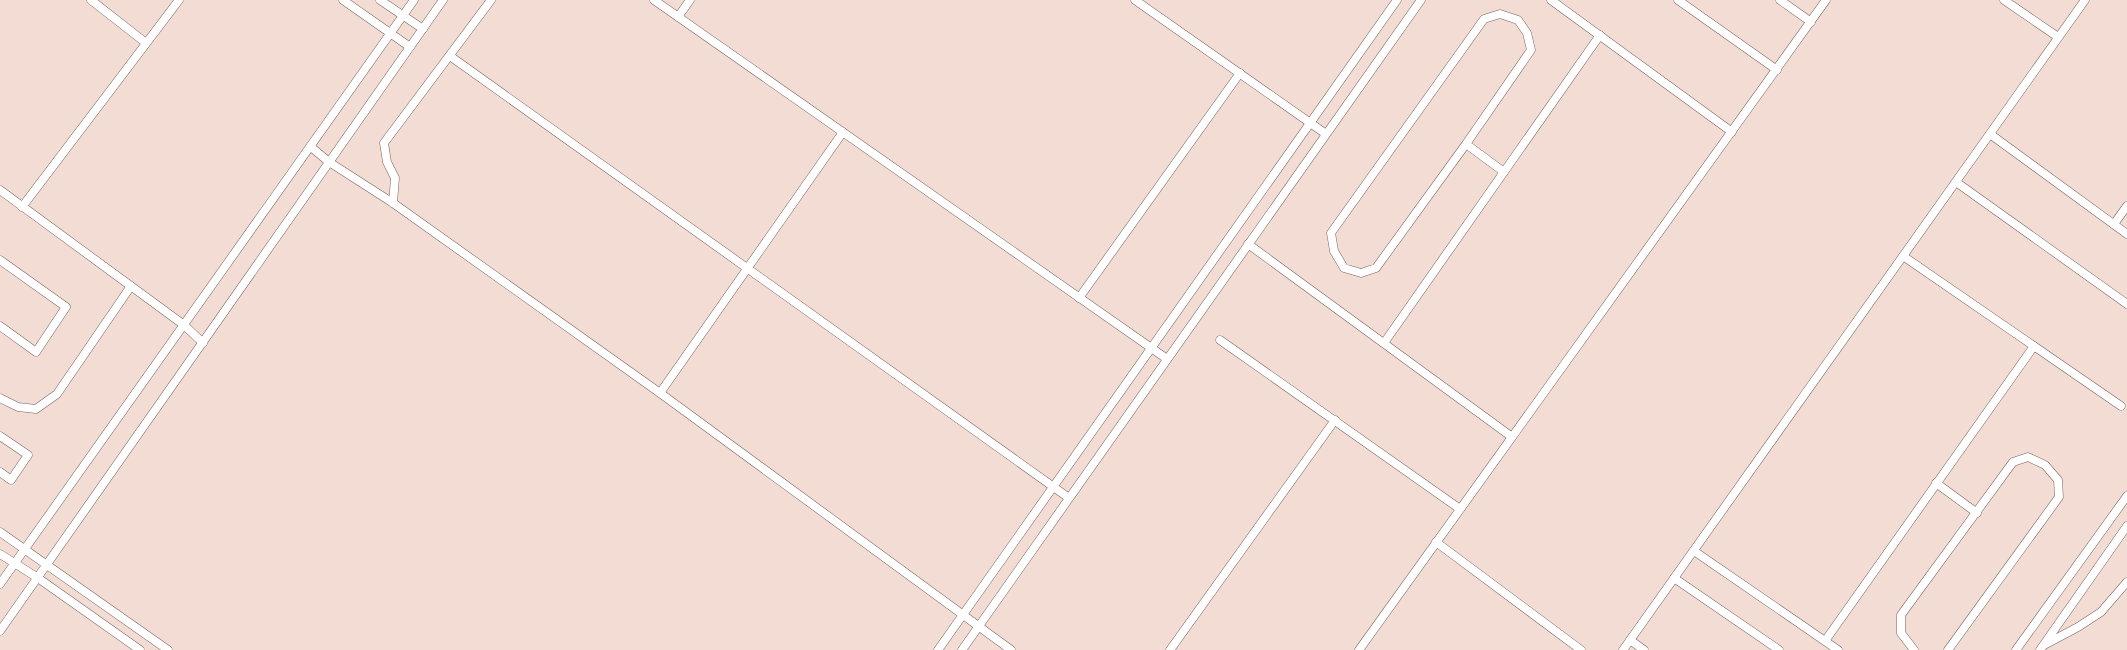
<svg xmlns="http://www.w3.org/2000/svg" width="2127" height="650" viewBox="0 0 2127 650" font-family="'DejaVu Sans',sans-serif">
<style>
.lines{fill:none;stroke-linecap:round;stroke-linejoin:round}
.service-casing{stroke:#78655e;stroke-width:9}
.service{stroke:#fff;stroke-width:8}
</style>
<rect width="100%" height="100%" fill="#f2dcd4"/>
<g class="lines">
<g class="service-casing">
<g id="service">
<path d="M91,0L146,43"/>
<path d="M343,0L410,47"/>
<path d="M380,0L423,29"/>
<path d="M654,0L1167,359"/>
<path d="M1135,0L1326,134"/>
<path d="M1551,0L1732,132"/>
<path d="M1678,0L1777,70"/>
<path d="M1780,0L1811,22"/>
<path d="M2004,0L2058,37"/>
<path d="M678,17L690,0"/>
<path d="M450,56L1069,498"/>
<path d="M1990,134L2127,234"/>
<path d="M1466,144L1531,50L1527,33L1518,20L1500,14L1484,19L1331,233L1334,251L1344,268L1361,273L1376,268L1466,144L1504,172"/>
<path d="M311,147L329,162L393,203L660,393L1011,650"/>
<path d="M1956,182L2127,304"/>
<path d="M0,190L184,325L203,343"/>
<path d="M393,203L395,178L387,162L384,143L491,0"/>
<path d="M22,207L179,0"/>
<path d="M2114,224L2127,206"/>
<path d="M1248,244L1512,437"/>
<path d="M1903,256L2121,406"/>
<path d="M0,260L66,307L36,352L0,326"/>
<path d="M1079,298L1240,73"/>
<path d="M1220,340L1460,509"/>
<path d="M1384,343L1600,35"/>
<path d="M660,393L843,132"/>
<path d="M0,398L18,407L36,409L57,394L131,286"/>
<path d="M0,436L28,455L11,480L0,472"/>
<path d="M1936,483L1977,513"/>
<path d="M0,532L168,650"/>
<path d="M1436,542L1581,650"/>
<path d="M1694,551L1838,650"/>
<path d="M0,554L38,578L140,650"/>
<path d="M1674,578L1779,650"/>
<path d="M0,584L414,0"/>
<path d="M0,631L443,0"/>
<path d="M1630,640L1644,650"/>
<path d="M1825,641L2034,346"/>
<path d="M2046,644L2078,627L2101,612L2127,582"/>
<path d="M938,650L1397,0"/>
<path d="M962,650L1421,0"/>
<path d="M1170,650L1335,420"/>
<path d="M1359,650L1826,0"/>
<path d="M1623,650L2085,0"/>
<path d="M1914,650L1901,633V615L2013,462L2028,457L2045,465L2058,480L2059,497L1948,650"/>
<path d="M2016,650L2127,496"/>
<path d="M2040,650L2127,526"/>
</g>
</g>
<use href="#service" class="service"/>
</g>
</svg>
